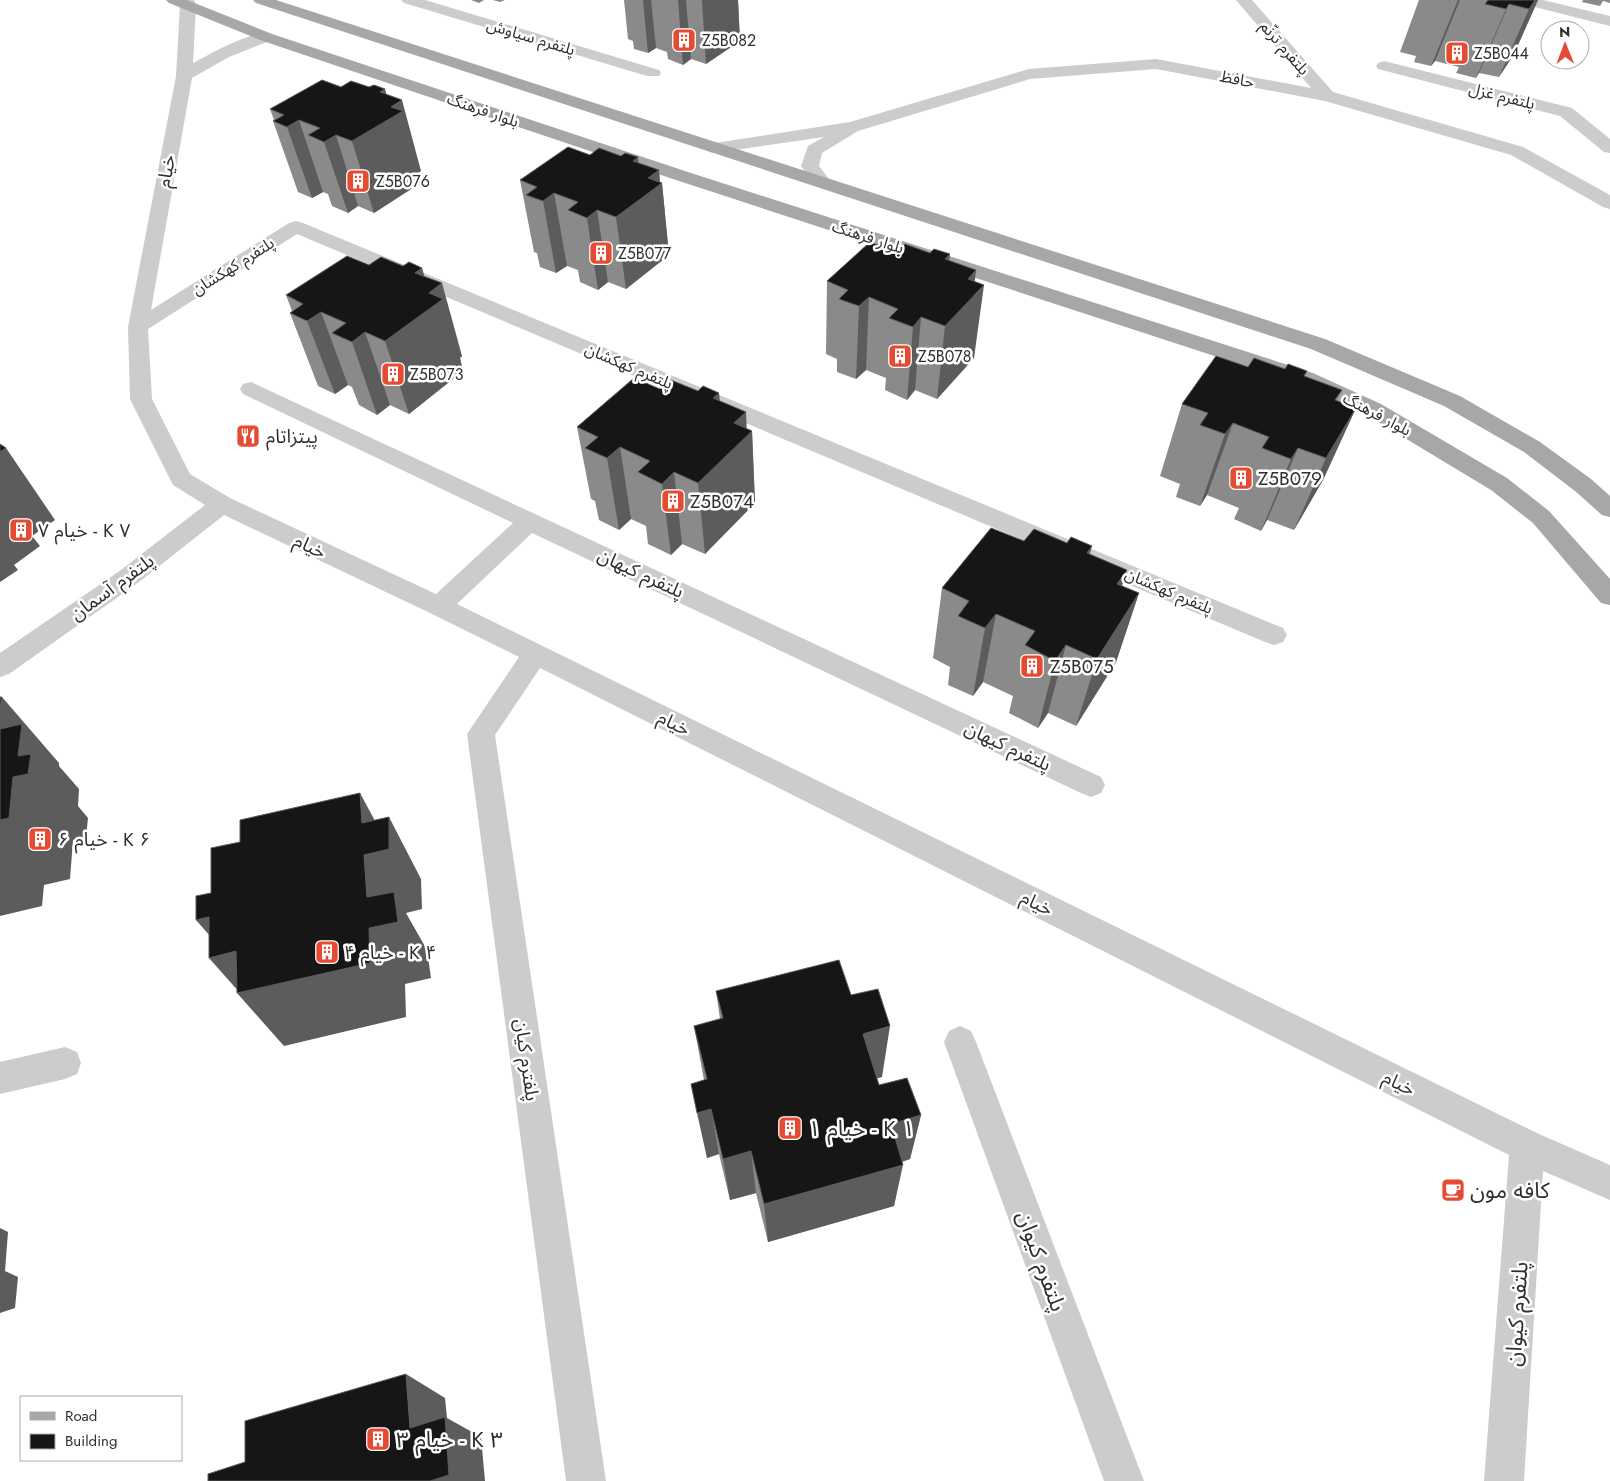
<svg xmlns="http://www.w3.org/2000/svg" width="1610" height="1481" viewBox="0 0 1610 1481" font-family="Jost,'Noto Sans Arabic',sans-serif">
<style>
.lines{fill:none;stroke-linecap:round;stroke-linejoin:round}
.minor{fill:#ccc;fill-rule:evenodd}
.major{fill:#a7a7a7;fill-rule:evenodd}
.wall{fill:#8a8a8a}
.shaded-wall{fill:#5c5c5c}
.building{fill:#161616;stroke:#5c5c5c}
.labels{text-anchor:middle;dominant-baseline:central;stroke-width:5;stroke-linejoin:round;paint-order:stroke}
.far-street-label{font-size:16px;fill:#2f2f2f;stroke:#fff}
.far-poi-label{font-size:16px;fill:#2f2f2f;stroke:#fff;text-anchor:start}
.street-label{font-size:19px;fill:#2f2f2f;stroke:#fff}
.poi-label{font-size:19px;fill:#2f2f2f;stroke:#fff;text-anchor:start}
.near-poi-label{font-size:22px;fill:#2f2f2f;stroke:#fff;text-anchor:start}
.near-street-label{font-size:22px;fill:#2f2f2f;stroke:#fff}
</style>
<rect width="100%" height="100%" fill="#fff"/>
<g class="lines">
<g class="minor">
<path d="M178,0H194L196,5L193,63C210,54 253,29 272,34L274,37L272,40L229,57L192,78L151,310L289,223L296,221L303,223L1283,628L1287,635L1283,642L1274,645L1265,642L297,234L148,329L152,399L190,474L230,498L436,594L513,523L243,394L240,389L243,384L251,382L1101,777L1105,785L1101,793L1091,797L1081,793L532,533L457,604L1539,1134L1610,1165V1200L1543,1171L1524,1481H1484L1509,1155L540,668L495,735L606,1481H566L467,734L519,657L430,613L224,515L139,582L9,674L0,677V653L121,570L205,505L173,485L130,399L128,327L176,76L180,5Z"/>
<path d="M401,0H425L659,70L661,73L659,76H647L404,3Z"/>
<path d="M1236,0H1252L1333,92L1523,147L1610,195V209L1603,207L1511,155L1325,101L1156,69L1030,79L858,131L822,153L819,166L832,183L829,187C815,191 809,177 801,166L808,146L824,137L715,153L709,152L706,148L709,144L715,143L850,122L1029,69L1156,59L1311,88Z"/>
<path d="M1516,0H1543L1610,16V26L1519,3Z"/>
<path d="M1384,61L1572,108L1610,139V153L1604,152L1560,116L1378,69L1376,66L1378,63Z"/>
<path d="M960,1026L971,1031L976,1042L1144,1481H1104L944,1042L949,1031Z"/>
<path d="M65,1047L77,1052L81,1063L77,1074L65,1079L0,1094V1062Z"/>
</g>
<g class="major">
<path d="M166,0H187L272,34L691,173L1313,373L1381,404L1507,478L1549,511L1610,579V605L1601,603L1533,523L1491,490L1365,414L1297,383L679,181L260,40L169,3Z"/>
<path d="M253,0H276L1325,339L1460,396L1540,442L1591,479L1610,496V517L1602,515L1575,491L1524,452L1444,406L1311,349L256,3Z"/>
</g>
</g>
<g class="wall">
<path d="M471,0H484L479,3Z"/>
<path d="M493,0H505L500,2Z"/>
<path d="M624,0H738L740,41L706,64L691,59L683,65L668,59L667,52L656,48L648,53L634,49L633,41L628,39Z"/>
<path d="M1419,0H1538L1514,54L1499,77L1479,73L1476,78L1456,73L1459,67L1435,61L1431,66L1414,62L1416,56L1400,52Z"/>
<path d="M1583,0H1610V3L1603,1L1600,6L1582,2Z"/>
<path d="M341,87L387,95L421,171L419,172L422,182L374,213L358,206L348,213L332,206L328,194L323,192L312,198L298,192L273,121L274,120L270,109Z"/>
<path d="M590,155L638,163L659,170L660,182L662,183L669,255L626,289L608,282L598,290L580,282L578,270L567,266L556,273L540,267L537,253L534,252L520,180Z"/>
<path d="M896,252L975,281L974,358L937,399L915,390L907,400L885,390L886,378L866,370L856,379L837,372V359L826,354L827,281Z"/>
<path d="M369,265L403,266L422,268L424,276L462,356L460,358L463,371L409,414L390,405L377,415L359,405L352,387L348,385L335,394L318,386L290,313L292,311L286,295Z"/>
<path d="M1248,367L1305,376L1342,390L1337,401L1356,408L1323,480L1294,530L1267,520L1261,531L1234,519L1239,508L1207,495L1200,506L1176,497L1180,484L1160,476L1182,404Z"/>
<path d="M660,389L698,391L719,393L720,401L747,429L752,431L755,503L705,554L682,544L671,555L648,544L646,526L631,519L619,530L599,520L595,501L591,499L577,427Z"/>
<path d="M1024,541L1089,554L1122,586L1139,593L1116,662L1076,726L1048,713L1038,728L1009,713L1013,696L983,682L973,696L948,685L950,667L933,658L942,588Z"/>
<path d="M716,991L851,995L882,1077L877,1078L879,1085L921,1115L910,1159L902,1162L894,1206L768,1242L756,1193L730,1200L719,1154L707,1158L704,1080L694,1026L720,1019Z"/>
</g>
<g class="shaded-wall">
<path d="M643,0H651L656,48L648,53Z"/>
<path d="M678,0H686L691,59L683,65Z"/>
<path d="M702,0H738L740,41L706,64Z"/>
<path d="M1458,0H1460L1435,61L1431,66Z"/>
<path d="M1535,0H1538L1514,54L1499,77L1529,9Z"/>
<path d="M1509,4L1479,73L1476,78L1506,9Z"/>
<path d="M385,89L393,117L391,107L402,100L421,171L419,172L422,182L374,213L352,141L380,92Z"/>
<path d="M299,120L323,192L312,198L287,127Z"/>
<path d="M336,135L358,206L348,213L324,142Z"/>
<path d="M638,157L642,197L648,178L659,170L660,184L662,183L669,255L626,289L616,217L633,161Z"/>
<path d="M554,193L567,266L556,273L543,201Z"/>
<path d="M597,210L608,282L598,290L587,218Z"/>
<path d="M950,254L942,325L945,259Z"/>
<path d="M422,268L433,306L429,293L442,283L462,356L460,358L463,371L409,414L385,341L415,273Z"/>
<path d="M976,270L973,297L984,285L974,358L937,399L945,326L968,279Z"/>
<path d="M869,297L866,370L856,379L859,306Z"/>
<path d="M321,312L348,385L335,394L307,321Z"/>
<path d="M921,317L915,390L907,400L913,327Z"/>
<path d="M365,332L390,405L377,415L352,342Z"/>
<path d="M719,393L724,458L734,423L746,412L747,435L752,431L755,503L705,554L698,483L713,398Z"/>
<path d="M1356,408L1323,480L1294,530L1326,458Z"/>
<path d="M1233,423L1207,495L1200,506L1225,434Z"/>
<path d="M620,447L631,519L619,530L607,458Z"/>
<path d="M6,448L55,520L32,536L40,546L14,565L18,570L0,582V452Z"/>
<path d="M1298,448L1267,520L1261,531L1291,459Z"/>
<path d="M674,472L682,544L671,555L662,484Z"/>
<path d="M1092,546L1073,617L1087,553Z"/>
<path d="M1127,570L1105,640L1117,584Z"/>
<path d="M1139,593L1116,662L1076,726L1097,659Z"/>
<path d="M996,614L983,682L973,696L985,628Z"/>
<path d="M1066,645L1048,713L1038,728L1055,661Z"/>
<path d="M2,697L59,763V766L79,789L78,806L88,818L86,837L73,840L70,879L44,885L42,906L0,916V820L13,777L0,732V709Z"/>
<path d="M360,793L389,847V817L421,879L422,909L406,913L427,950L431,978L405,984L406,1017L284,1046L237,993H240L209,958L225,953L196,920L209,917L367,897L364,855Z"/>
<path d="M890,1026L882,1077L858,1084L863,1034Z"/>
<path d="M711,1109L719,1154L707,1158L697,1113Z"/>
<path d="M921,1115L910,1159L883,1168L891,1124Z"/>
<path d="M751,1151L756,1193L730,1200L723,1159Z"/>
<path d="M903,1165L894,1206L768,1242L764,1204Z"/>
<path d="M0,1228L8,1232L5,1271L18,1277L15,1308L0,1313Z"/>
<path d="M406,1374L445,1398L447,1418L481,1437L485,1481H430L410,1428Z"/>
</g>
<g class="building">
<path d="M1488,0H1535L1529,9L1509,4L1506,9L1485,4Z"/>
<path d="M322,80L341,87L351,81L369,87L374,85L385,89L380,92L402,100L391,107L403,111L352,141L336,135L324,142L308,135L320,128L299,120L287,127L273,121L284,115L270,109Z"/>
<path d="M568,147L590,155L599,148L621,156L625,153L638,157L633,161L659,170L648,178L662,183L616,217L597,210L587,218L568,210L578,202L554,193L543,201L526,195L537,187L520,180Z"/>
<path d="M870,242L896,252L905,244L930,253L934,249L950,254L945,259L976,270L968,279L984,285L945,326L921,317L913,327L889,318L898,309L869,297L859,306L839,299L848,290L827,281Z"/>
<path d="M347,256L369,265L381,257L403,266L409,262L422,268L415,273L442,283L429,293L443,299L385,341L365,332L352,342L332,333L346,323L321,312L307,321L290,313L303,304L286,295Z"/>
<path d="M1216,356L1248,367L1254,358L1285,369L1288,364L1307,371L1304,376L1342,390L1335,400L1356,408L1326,458L1298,448L1291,459L1262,448L1269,437L1233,423L1225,434L1200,425L1208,413L1182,404Z"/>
<path d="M634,378L660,389L671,380L698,391L703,386L719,393L713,398L746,412L734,423L752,431L698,483L674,472L662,484L638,472L650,461L620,447L607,458L585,448L598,437L577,427Z"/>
<path d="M0,444L6,448L0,452Z"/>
<path d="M991,528L1024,541L1034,529L1067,543L1071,537L1092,546L1087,553L1127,570L1117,584L1139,593L1097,659L1066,645L1055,661L1025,645L1035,631L996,614L985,628L958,616L969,601L942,588Z"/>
<path d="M0,697H2L0,709Z"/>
<path d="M22,724L18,756L31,754L28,774L13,777L9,818L0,820V729Z"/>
<path d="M360,793L362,823L389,817V849L364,855L367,897L394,892L398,922L369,928L370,963L237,993L236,951L209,958V917L196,920V896L211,893V848L240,842V820Z"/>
<path d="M839,960L851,995L878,989L890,1026L863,1034L879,1085L907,1078L921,1115L891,1124L903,1165L764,1204L751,1151L723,1159L711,1109L697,1113L691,1084L707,1079L694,1026L723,1018L716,991Z"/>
<path d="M406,1374L410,1428L445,1417L449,1475L430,1481H208V1474L245,1462V1421Z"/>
</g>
<defs>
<g id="building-square" transform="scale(1.25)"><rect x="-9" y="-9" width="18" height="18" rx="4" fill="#e44b33" stroke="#fff"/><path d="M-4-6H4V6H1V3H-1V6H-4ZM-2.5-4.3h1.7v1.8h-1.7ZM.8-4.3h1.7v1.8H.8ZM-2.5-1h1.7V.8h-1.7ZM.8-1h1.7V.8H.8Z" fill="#fff"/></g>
<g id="restaurant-square" transform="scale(1.25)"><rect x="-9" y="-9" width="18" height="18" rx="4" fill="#e44b33" stroke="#fff"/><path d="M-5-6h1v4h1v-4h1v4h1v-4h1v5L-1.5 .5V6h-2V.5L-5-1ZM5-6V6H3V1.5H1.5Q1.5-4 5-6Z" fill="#fff"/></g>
<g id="cafe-square" transform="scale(1.25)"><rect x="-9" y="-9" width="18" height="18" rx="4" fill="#e44b33" stroke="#fff"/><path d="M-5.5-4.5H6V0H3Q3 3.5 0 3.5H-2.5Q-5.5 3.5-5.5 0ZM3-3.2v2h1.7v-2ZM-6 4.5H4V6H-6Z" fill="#fff"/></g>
</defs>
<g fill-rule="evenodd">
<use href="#building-square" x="684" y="40"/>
<use href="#building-square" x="1457" y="53"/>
<use href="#building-square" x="358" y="181"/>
<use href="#building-square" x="601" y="253"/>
<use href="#building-square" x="900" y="356"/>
<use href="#building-square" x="393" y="374"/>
<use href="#restaurant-square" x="248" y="436"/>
<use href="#building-square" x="1241" y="478"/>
<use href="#building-square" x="673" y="501"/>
<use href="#building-square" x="21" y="530"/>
<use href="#building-square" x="1032" y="666"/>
<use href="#building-square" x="40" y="839"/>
<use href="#building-square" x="327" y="952"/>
<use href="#building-square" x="790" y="1128"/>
<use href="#cafe-square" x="1453" y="1190"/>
<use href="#building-square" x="378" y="1439"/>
</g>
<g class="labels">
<g class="far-street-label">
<text transform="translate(531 37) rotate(17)">پلتفرم سیاوش</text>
<text transform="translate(1285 48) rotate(49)">پلتفرم ترنّم</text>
<text transform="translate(1237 79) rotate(11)">حافظ</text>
<text transform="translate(1502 96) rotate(14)">پلتفرم غزل</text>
<text transform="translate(483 110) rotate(19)">بلوار فرهنگ</text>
<text transform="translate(868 237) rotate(18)">بلوار فرهنگ</text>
<text transform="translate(233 266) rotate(-32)">پلتفرم کهکشان</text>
<text transform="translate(629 366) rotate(23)">پلتفرم کهکشان</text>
<text transform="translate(1377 414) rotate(28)">بلوار فرهنگ</text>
<text transform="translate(1169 591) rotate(23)">پلتفرم کهکشان</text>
</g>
<g class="far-poi-label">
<text x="702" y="40">Z5B082</text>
<text x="1474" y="53">Z5B044</text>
<text x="376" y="181">Z5B076</text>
<text x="618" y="253">Z5B077</text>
<text x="918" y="356">Z5B078</text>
<text x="410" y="374">Z5B073</text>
</g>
<g class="street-label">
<text transform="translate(166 171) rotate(-80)">خیام</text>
<text transform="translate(310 546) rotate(25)">خیام</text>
<text transform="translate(641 573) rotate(25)">پلتفرم کیهان</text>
<text transform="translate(112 587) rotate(-36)">پلتفرم آسمان</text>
<text transform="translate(674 723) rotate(26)">خیام</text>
<text transform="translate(1008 746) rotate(25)">پلتفرم کیهان</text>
<text transform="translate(1037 903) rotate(26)">خیام</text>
<text transform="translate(527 1060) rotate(82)">پلفترم کیان</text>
<text transform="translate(1399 1083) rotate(26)">خیام</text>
</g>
<g class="poi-label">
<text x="266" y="436">پیتزاتام</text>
<text x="1258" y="478">Z5B079</text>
<text x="690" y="501">Z5B074</text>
<text x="38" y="530">خیام ۷ - K ۷</text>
<text x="1050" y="666">Z5B075</text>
<text x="58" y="839">خیام ۶ - K ۶</text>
<text x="344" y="952">خیام ۴ - K ۴</text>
</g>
<g class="near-poi-label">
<text x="808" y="1128">خیام ۱ - K ۱</text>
<text x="1470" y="1190">کافه مون</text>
<text x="396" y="1439">خیام ۳ - K ۳</text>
</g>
<g class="near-street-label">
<text transform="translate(1042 1261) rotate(70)">پلتفرم کیوان</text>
<text transform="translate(1516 1314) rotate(-86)">پلتفرم کیوان</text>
</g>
</g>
<rect x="20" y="1396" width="162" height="65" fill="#ffffff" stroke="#acacac"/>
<rect x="30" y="1412" width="25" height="8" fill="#a7a7a7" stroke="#acacac"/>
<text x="65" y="1421" font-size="15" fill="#2f2f2f">Road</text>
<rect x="30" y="1434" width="25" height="15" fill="#161616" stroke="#acacac"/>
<text x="65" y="1446" font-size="15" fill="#2f2f2f">Building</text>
<g transform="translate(1565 45) rotate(359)"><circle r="24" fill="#ffffff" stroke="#acacac"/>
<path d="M0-4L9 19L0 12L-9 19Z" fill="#e44b33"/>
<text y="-8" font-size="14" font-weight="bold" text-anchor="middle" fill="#2f2f2f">N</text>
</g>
</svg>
